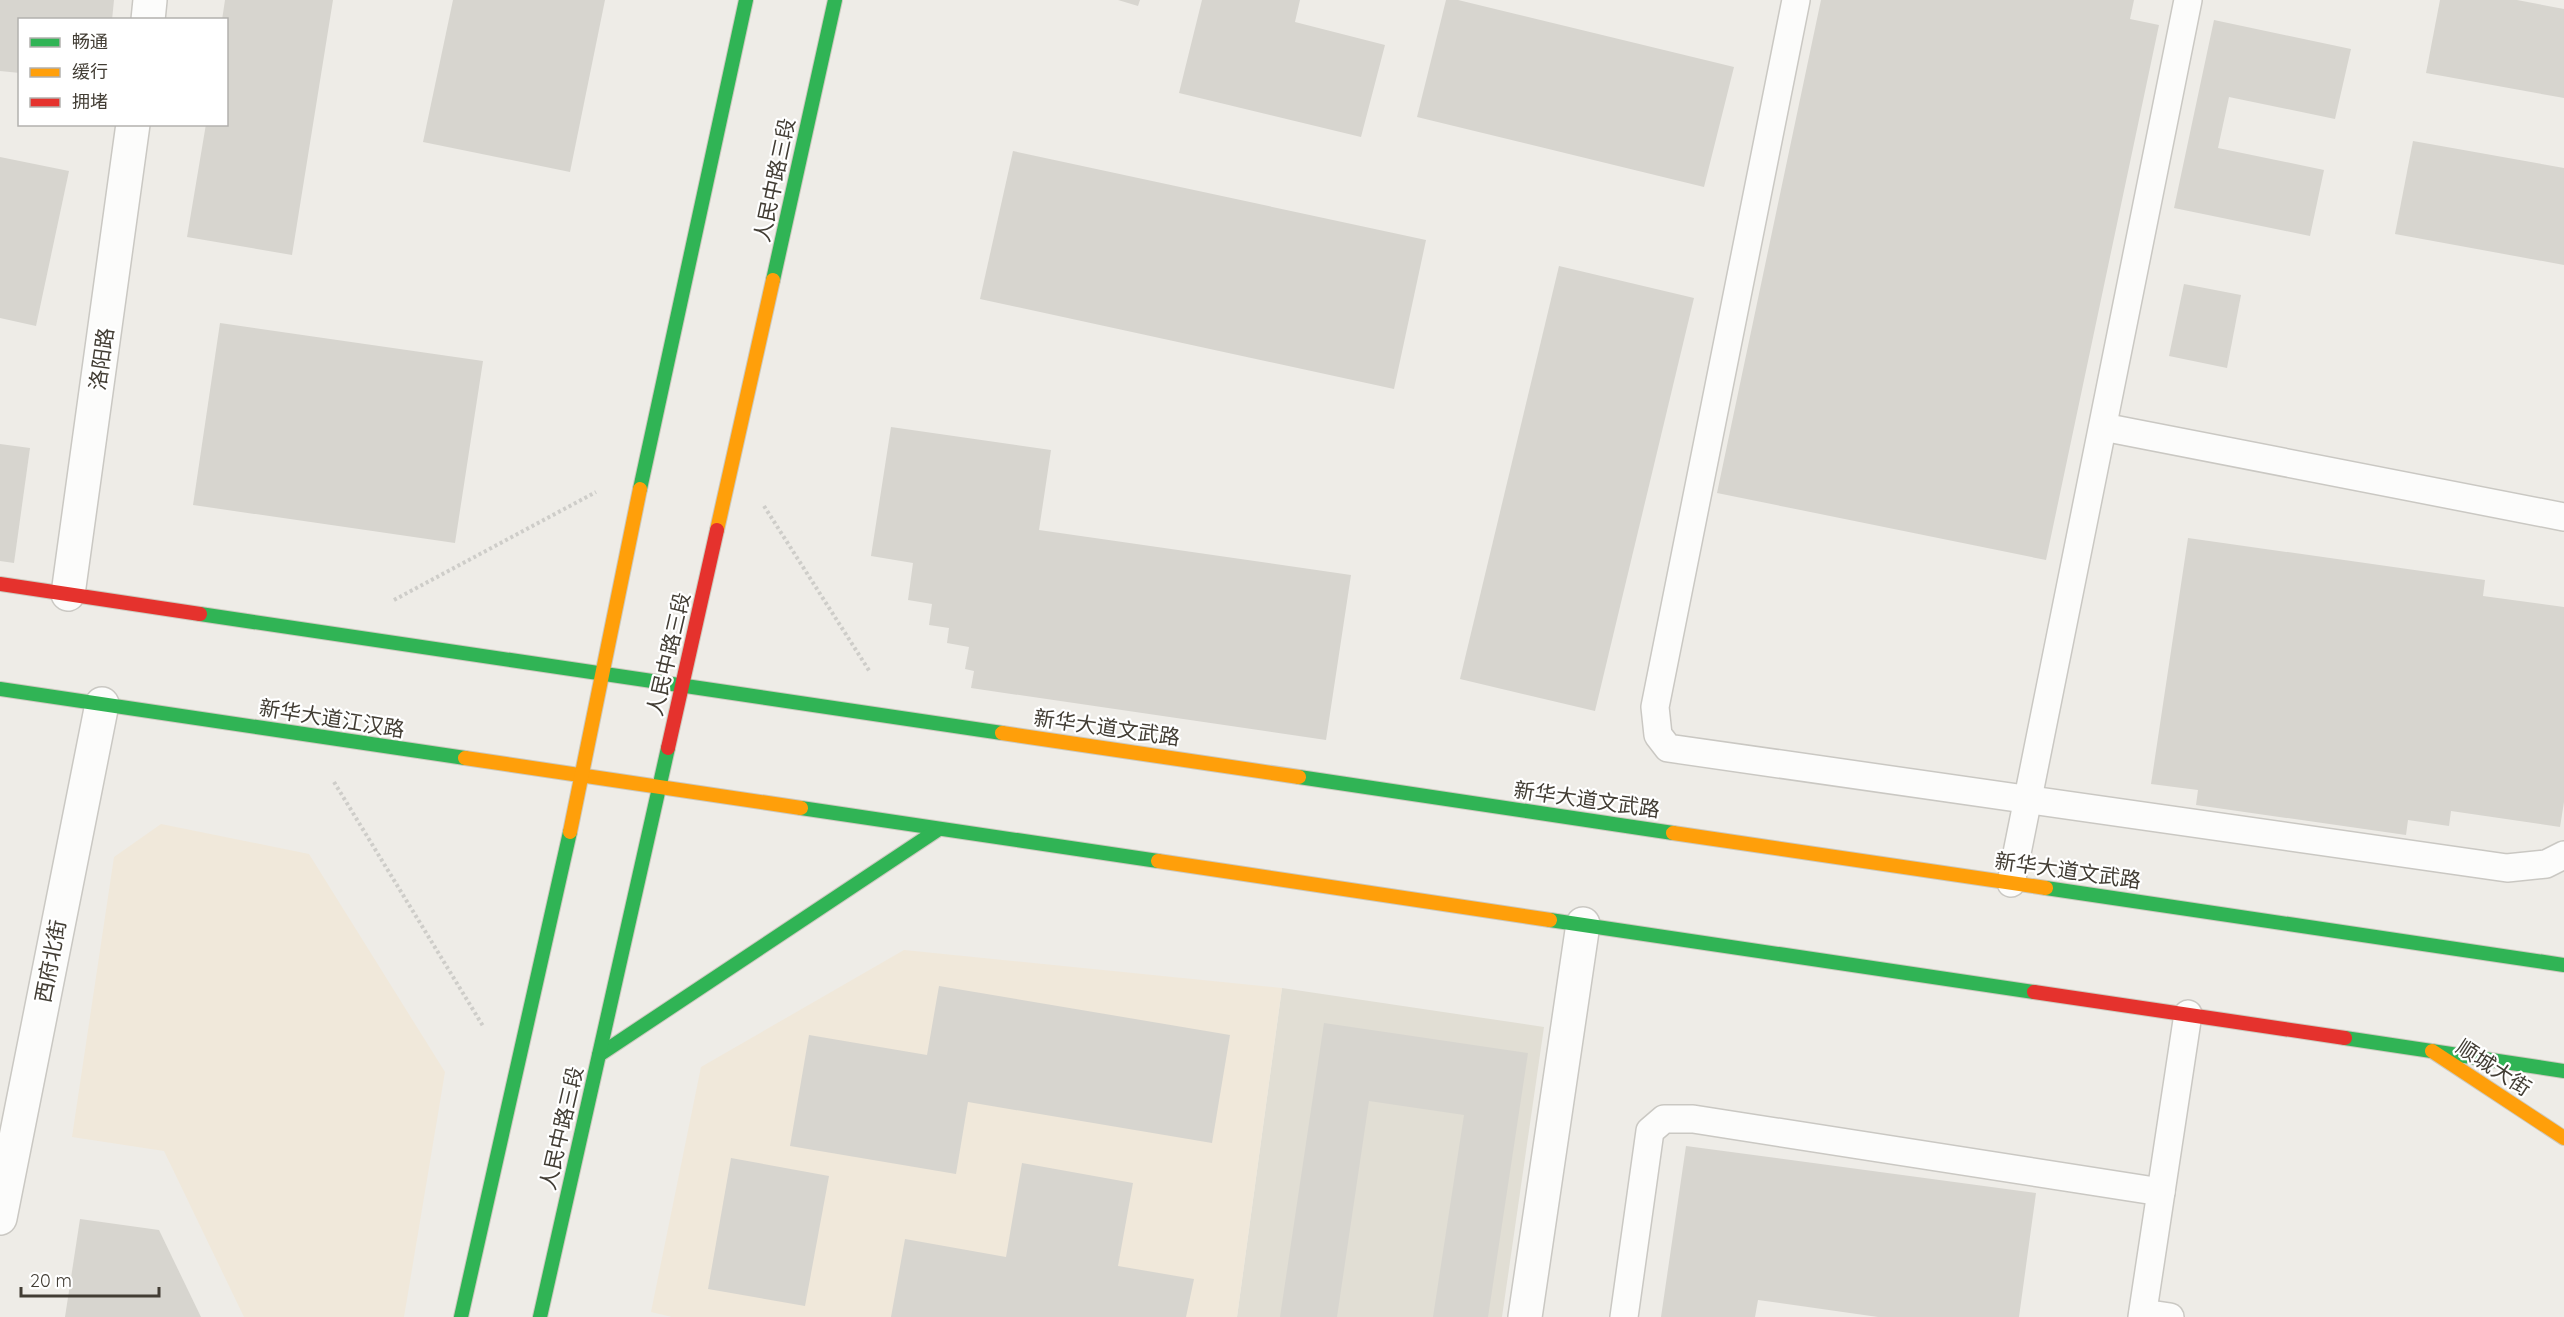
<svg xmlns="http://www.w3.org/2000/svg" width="2564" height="1317" viewBox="0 0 2564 1317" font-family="Quicksand,'Noto Sans SC',sans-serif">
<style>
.residential{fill:#e1ded4}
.commercial{fill:#f0e8da}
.building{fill:#d7d5cf}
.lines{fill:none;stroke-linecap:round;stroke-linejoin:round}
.lane-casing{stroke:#cac8c3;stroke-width:30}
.street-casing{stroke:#cac8c3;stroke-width:36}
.fast-casing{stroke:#ccc9be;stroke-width:16}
.slow-casing{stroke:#ccc9be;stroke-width:16}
.jam-casing{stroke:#ccc9be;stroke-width:16}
.path{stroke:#cecdc9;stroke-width:4;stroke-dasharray:3 3;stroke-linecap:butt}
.lane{stroke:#fcfcfb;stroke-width:27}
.street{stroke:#fcfcfb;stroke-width:33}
.fast{stroke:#30b455;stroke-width:14}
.slow{stroke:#ff9f0a;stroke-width:14}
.jam{stroke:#e5322d;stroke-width:14}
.labels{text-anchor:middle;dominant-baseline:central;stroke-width:4.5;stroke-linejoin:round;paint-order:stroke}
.street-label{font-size:21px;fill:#423d34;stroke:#fff}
</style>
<rect width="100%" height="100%" fill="#eeece7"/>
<path class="residential" d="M1282,988L1544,1027L1502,1317H1237Z"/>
<g class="commercial">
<path d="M161,824L309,854L445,1072L404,1317H244L164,1151L72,1137L114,857Z"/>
<path d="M904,950L1282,988L1237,1317H672L651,1312L701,1067Z"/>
</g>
<g class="building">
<path d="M0,0H114L112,20H20V73L0,71Z"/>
<path d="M225,0H333L292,255L187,237L206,124H226V20H222Z"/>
<path d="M453,0H605L570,172L423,142Z"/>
<path d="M1118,0H1140L1138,6Z"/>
<path d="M1202,0H1300L1295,22L1385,45L1361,137L1179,93Z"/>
<path d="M1446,0H1458L1734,67L1704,187L1417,117Z"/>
<path d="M1821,0H2134L2130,19L2159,25L2046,560L1717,493Z"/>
<path d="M2440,0H2517L2564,9V98L2426,73Z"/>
<path d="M2214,20L2351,49L2335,119L2229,97L2218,148L2324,170L2310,236L2174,208Z"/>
<path d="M2413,141L2564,168V265L2395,234Z"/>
<path d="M1013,151L1426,240L1394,389L980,299Z"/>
<path d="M0,157L69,171L36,326L0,318Z"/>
<path d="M1559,266L1694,298L1595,711L1460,679Z"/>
<path d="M2184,284L2241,295L2227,368L2169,356Z"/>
<path d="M220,323L483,361L455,543L193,505Z"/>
<path d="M891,427L1051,450L1039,530L1351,575L1326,740L971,688L974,671L965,669L969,647L947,643L949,628L929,625L932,604L908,600L913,563L871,556Z"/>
<path d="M0,444L30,448L14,563L0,561Z"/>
<path d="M2188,538L2485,580L2483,596L2564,607V802L2560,827L2451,811L2449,826L2408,820L2406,835L2196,805L2198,790L2151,784Z"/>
<path d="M939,986L1230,1035L1212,1143L968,1102L956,1174L790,1146L809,1035L927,1055Z"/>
<path d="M1324,1023L1528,1053L1488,1317H1433L1464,1115L1369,1101L1337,1317H1280Z"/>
<path d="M1686,1146L2036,1193L2019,1317H1878L1758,1300L1755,1317H1661Z"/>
<path d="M731,1158L829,1176L805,1306L708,1289Z"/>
<path d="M1022,1163L1133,1183L1118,1266L1194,1279L1186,1317H891L905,1239L1006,1257Z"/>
<path d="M80,1219L159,1230L201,1317H65Z"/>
</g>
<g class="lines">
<g class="lane-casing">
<g id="lane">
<path d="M1796,0L1655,707L1658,735L1668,748L2507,868L2546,864L2564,855"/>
<path d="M2103,427L2564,517"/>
<path d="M2011,883L2188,0"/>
<path d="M2143,1313L2170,1317"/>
<path d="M1624,1317L1650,1131L1664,1119H1693L2161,1192"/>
<path d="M2142,1317L2188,1014"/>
</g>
</g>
<g class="street-casing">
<g id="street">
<path d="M148,20L150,0"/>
<path d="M68,594L133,124"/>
<path d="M0,1218L102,704"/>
<path d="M1525,1317L1583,924"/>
</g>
</g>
<g class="fast-casing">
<g id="fast">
<path d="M773,280L835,0"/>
<path d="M640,489L746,0"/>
<path d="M200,614L1002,733"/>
<path d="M0,689L465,758"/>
<path d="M1299,777L1673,833"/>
<path d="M801,808L1158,861"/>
<path d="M2046,888L2564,965"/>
<path d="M1550,920L2034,992"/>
<path d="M2345,1038L2564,1071"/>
<path d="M599,1055L939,829"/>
<path d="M461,1317L570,832"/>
<path d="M540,1317L668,748"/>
</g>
</g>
<g class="slow-casing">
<g id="slow">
<path d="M717,530L773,280"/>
<path d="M1002,733L1299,777"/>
<path d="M465,758L801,808"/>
<path d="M570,832L640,489"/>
<path d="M1673,833L2046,888"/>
<path d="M1158,861L1550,920"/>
<path d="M2432,1051L2564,1138"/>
</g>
</g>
<g class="jam-casing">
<g id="jam">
<path d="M0,584L200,614"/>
<path d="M668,748L717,530"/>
<path d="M2034,992L2345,1038"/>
</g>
</g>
<g class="path">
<path d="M764,506L870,672"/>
<path d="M394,600L596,492"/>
<path d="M334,782L483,1026"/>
</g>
<use href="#lane" class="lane"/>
<use href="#street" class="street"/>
<use href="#fast" class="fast"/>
<use href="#slow" class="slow"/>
<use href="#jam" class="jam"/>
</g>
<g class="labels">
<g class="street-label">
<text transform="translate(774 180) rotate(-78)">人民中路三段</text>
<text transform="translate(101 359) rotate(-82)">洛阳路</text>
<text transform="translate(668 654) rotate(-77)">人民中路三段</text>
<text transform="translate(332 718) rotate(9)">新华大道江汉路</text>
<text transform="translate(1107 727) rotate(8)">新华大道文武路</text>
<text transform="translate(1587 799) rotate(8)">新华大道文武路</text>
<text transform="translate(2068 870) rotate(8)">新华大道文武路</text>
<text transform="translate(50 961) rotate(-79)">西府北街</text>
<text transform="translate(2494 1067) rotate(33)">顺城大街</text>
<text transform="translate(561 1128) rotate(-77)">人民中路三段</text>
</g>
</g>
<rect x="18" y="18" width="210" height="108" fill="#ffffff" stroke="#b3b1ae" stroke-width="1.5"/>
<rect x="30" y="38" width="30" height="9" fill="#30b455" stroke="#b3b1ae" stroke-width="1.5"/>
<text x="72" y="48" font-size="18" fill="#423d34">畅通</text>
<rect x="30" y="68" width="30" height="9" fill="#ff9f0a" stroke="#b3b1ae" stroke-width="1.5"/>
<text x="72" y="78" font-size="18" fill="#423d34">缓行</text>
<rect x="30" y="98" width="30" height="9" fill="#e5322d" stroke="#b3b1ae" stroke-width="1.5"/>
<text x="72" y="108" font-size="18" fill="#423d34">拥堵</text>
<path d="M21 1287v9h138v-9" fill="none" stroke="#423d34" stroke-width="3"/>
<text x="30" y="1287" font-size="18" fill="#423d34" stroke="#ffffff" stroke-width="4.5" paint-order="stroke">20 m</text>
</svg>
